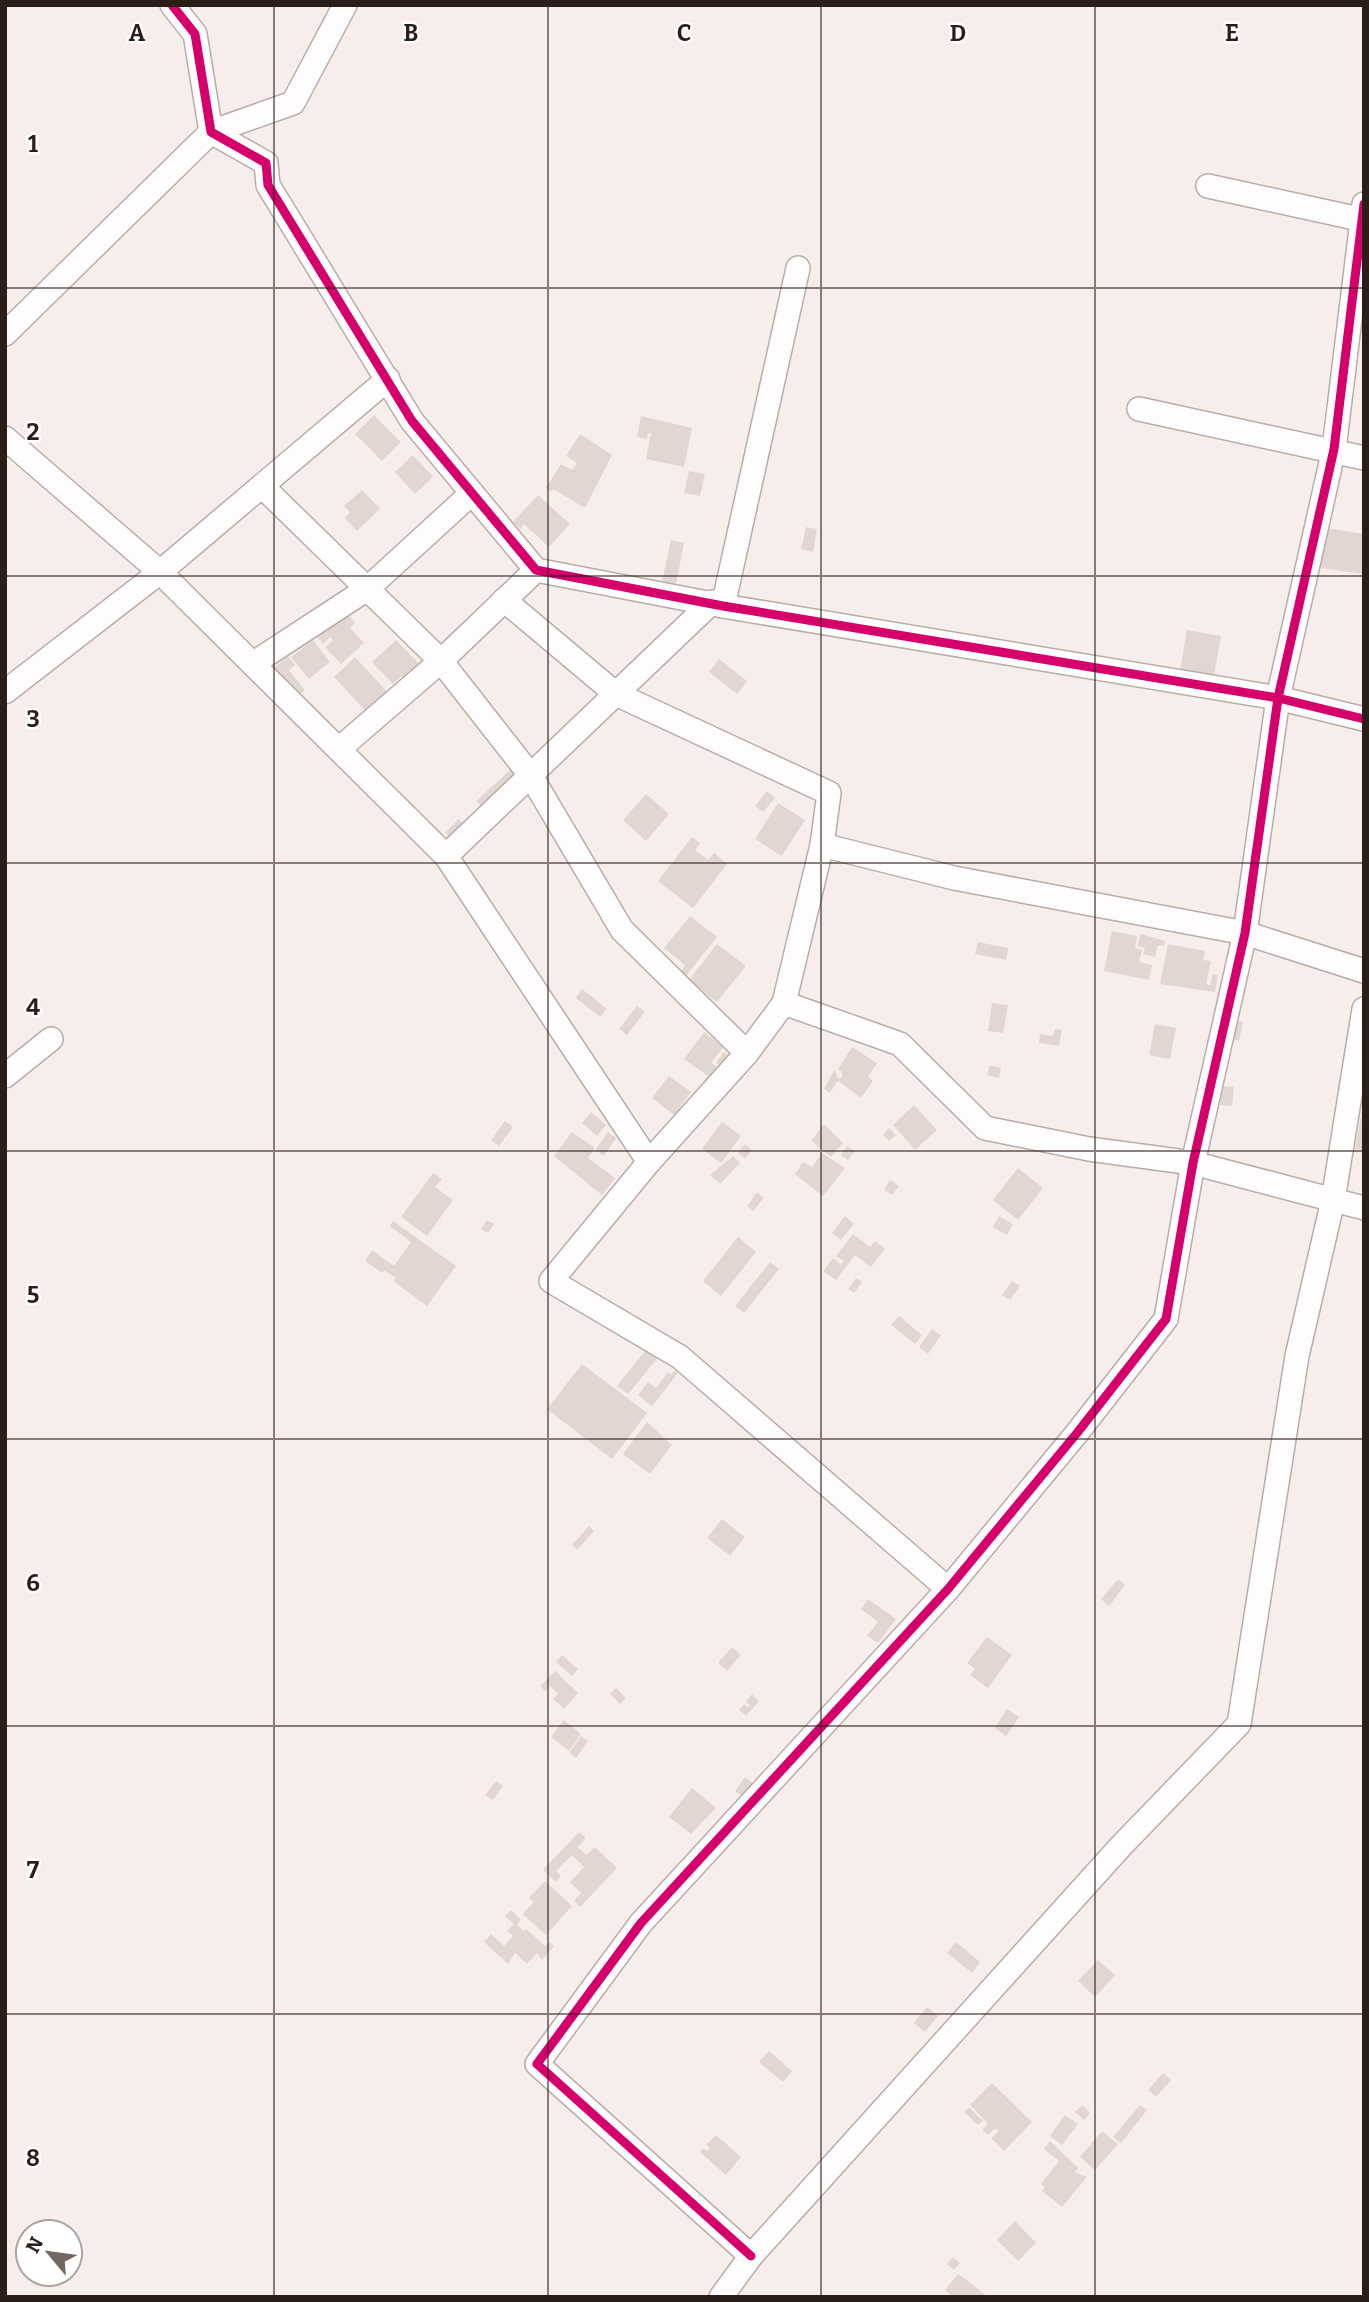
<svg xmlns="http://www.w3.org/2000/svg" width="1369" height="2302" viewBox="0 0 1369 2302" font-family="Bitter,serif">
<style>
.building{fill:#e1d6d2}
.lines{fill:none;stroke-linecap:round;stroke-linejoin:round}
.minor-casing{stroke:#b8adaa;stroke-width:26}
.minor{stroke:#fefcfc;stroke-width:23}
.cycleway-casing{stroke:#fff;stroke-width:13}
.cycleway{stroke:#d6006c;stroke-width:9}
.grid{fill:none;stroke:#2b1e18;stroke-width:2;stroke-opacity:0.55}
.grid-label{font-size:23px;text-anchor:middle;font-weight:bold;fill:#2b1e18;stroke:#fff;stroke-width:5;stroke-linejoin:round;paint-order:stroke}
</style>
<rect width="100%" height="100%" fill="#f7eeeb"/>
<g class="building">
<path d="M374,415L401,442L382,461L355,434Z"/>
<path d="M641,416L692,428L684,467L646,459L651,433H648L647,439L637,437Z"/>
<path d="M580,434L612,455L585,508L553,489L551,492L546,488L561,464L572,470L577,463L566,456Z"/>
<path d="M413,455L433,477L415,494L395,472Z"/>
<path d="M689,471L705,474L700,496L684,493Z"/>
<path d="M362,490L380,509L357,531L345,518L350,512L344,506Z"/>
<path d="M538,495L570,524L549,547L524,524L521,529L513,522Z"/>
<path d="M806,527L817,529L813,552L801,549Z"/>
<path d="M1326,528L1364,534V574L1321,568Z"/>
<path d="M671,540L684,543L676,584L662,581Z"/>
<path d="M346,612L355,623L350,628L364,643L341,664L325,647L333,641L330,637L323,644L317,637Z"/>
<path d="M1187,630L1221,636L1214,676L1180,670Z"/>
<path d="M313,640L330,662L309,679L291,657Z"/>
<path d="M396,640L423,668L408,683L401,676L393,684L372,662Z"/>
<path d="M288,657L295,665L289,670L305,690L295,698L269,671Z"/>
<path d="M355,657L391,696L370,716L334,677Z"/>
<path d="M719,659L747,681L737,694L709,672Z"/>
<path d="M510,770L518,778L485,810L476,801Z"/>
<path d="M767,791L775,798L763,812L755,806Z"/>
<path d="M646,794L669,814L646,841L623,820Z"/>
<path d="M778,803L805,820L782,856L755,839Z"/>
<path d="M458,819L465,825L452,839L445,833Z"/>
<path d="M692,837L700,843L695,850L708,860L714,853L727,864L693,908L658,881Z"/>
<path d="M690,916L717,937L685,977L680,973L685,965L664,948Z"/>
<path d="M1112,931L1137,936L1135,948L1142,950L1139,962L1152,965L1149,980L1104,971Z"/>
<path d="M1141,934L1165,941L1164,946L1158,945L1155,957L1143,954L1145,948L1137,946Z"/>
<path d="M978,942L1008,948L1006,960L975,954Z"/>
<path d="M717,944L746,966L717,1002L689,980Z"/>
<path d="M1168,944L1205,951L1203,960L1211,961L1206,984L1210,985L1213,974L1218,975L1215,992L1160,984Z"/>
<path d="M582,989L607,1009L600,1017L576,998Z"/>
<path d="M992,1003L1008,1005L1003,1033L988,1031Z"/>
<path d="M637,1006L645,1012L627,1035L619,1029Z"/>
<path d="M1235,1020L1243,1022L1239,1041L1231,1039Z"/>
<path d="M1155,1024L1176,1028L1170,1059L1149,1055Z"/>
<path d="M1055,1029L1062,1030L1059,1046L1039,1043L1040,1034L1053,1036Z"/>
<path d="M704,1032L723,1047L711,1063L721,1070L710,1085L704,1081L708,1076L684,1059Z"/>
<path d="M852,1047L877,1063L868,1077L873,1081L861,1098L840,1082H837L830,1093L824,1089L835,1069L838,1079L842,1077V1072L838,1069Z"/>
<path d="M724,1052L732,1057L724,1068L716,1063Z"/>
<path d="M990,1065L1001,1068L999,1078L987,1075Z"/>
<path d="M669,1076L691,1092L674,1115L652,1098Z"/>
<path d="M1223,1086L1234,1087L1232,1106L1220,1105Z"/>
<path d="M914,1105L937,1130L915,1150L893,1125Z"/>
<path d="M1362,1110H1364V1150L1355,1149Z"/>
<path d="M591,1112L606,1125L597,1136L582,1123Z"/>
<path d="M505,1121L513,1127L499,1146L491,1140Z"/>
<path d="M722,1122L741,1136L721,1163L702,1149Z"/>
<path d="M824,1124L843,1143L831,1157L811,1141Z"/>
<path d="M889,1128L896,1135L889,1141L883,1135Z"/>
<path d="M572,1132L595,1148L588,1158L615,1178L602,1195L554,1156Z"/>
<path d="M608,1132L616,1138L604,1156L595,1150Z"/>
<path d="M745,1144L752,1150L745,1159L738,1153Z"/>
<path d="M847,1146L855,1151L848,1160L841,1155Z"/>
<path d="M822,1153L845,1168L823,1196L795,1174L803,1162L812,1167Z"/>
<path d="M733,1156L740,1163L720,1184L710,1175Z"/>
<path d="M1018,1168L1043,1188L1018,1220L993,1200Z"/>
<path d="M433,1173L442,1179L435,1187L453,1200L427,1236L401,1217Z"/>
<path d="M890,1180L899,1186L892,1195L884,1190Z"/>
<path d="M757,1192L764,1198L753,1211L747,1206Z"/>
<path d="M845,1216L854,1224L841,1240L832,1233Z"/>
<path d="M999,1216L1013,1224L1007,1235L993,1227Z"/>
<path d="M487,1220L494,1224L488,1233L481,1229Z"/>
<path d="M393,1221L456,1266L427,1306L393,1281L396,1278L384,1270L382,1273L365,1261L372,1250L394,1266L411,1242L390,1226Z"/>
<path d="M853,1234L870,1247L875,1241L885,1249L871,1267L855,1255L836,1280L823,1271L833,1258L841,1265L844,1261L836,1256Z"/>
<path d="M738,1237L756,1252L721,1296L703,1281Z"/>
<path d="M770,1262L779,1269L744,1313L735,1306Z"/>
<path d="M856,1278L862,1282L854,1293L848,1289Z"/>
<path d="M1012,1281L1020,1286L1010,1300L1002,1295Z"/>
<path d="M899,1316L922,1335L915,1344L891,1325Z"/>
<path d="M932,1329L941,1335L928,1354L919,1347Z"/>
<path d="M650,1345L661,1354L628,1394L617,1386Z"/>
<path d="M582,1364L647,1413L612,1459L547,1409Z"/>
<path d="M674,1371L678,1373L652,1406L638,1395L648,1382L656,1388L668,1372L671,1375Z"/>
<path d="M647,1422L672,1445L650,1474L623,1454Z"/>
<path d="M722,1519L745,1537L730,1556L707,1538Z"/>
<path d="M589,1526L594,1531L577,1550L572,1545Z"/>
<path d="M1118,1579L1125,1585L1109,1606L1101,1599Z"/>
<path d="M868,1599L896,1619L878,1643L867,1636L878,1622L861,1609Z"/>
<path d="M987,1637L1012,1655L988,1688L970,1675L975,1669L967,1663Z"/>
<path d="M732,1647L741,1655L727,1671L718,1663Z"/>
<path d="M562,1655L578,1669L572,1676L556,1662Z"/>
<path d="M555,1671L578,1693L564,1709L553,1699L558,1694L550,1686L545,1691L540,1686Z"/>
<path d="M616,1688L626,1698L620,1704L610,1694Z"/>
<path d="M752,1694L759,1701L746,1716L739,1710L744,1704L748,1707L750,1705L746,1702Z"/>
<path d="M1007,1709L1019,1717L1006,1736L995,1728Z"/>
<path d="M564,1720L581,1734L569,1751L551,1737Z"/>
<path d="M581,1736L588,1741L576,1758L569,1753Z"/>
<path d="M745,1777L759,1788L749,1802L735,1791Z"/>
<path d="M496,1781L503,1786L493,1800L485,1795Z"/>
<path d="M692,1788L716,1808L691,1834L669,1817Z"/>
<path d="M579,1832L586,1838L578,1847L586,1855L595,1847L617,1868L580,1907L574,1901L581,1893L570,1882L584,1867L572,1855L556,1871L561,1876L556,1882L543,1870Z"/>
<path d="M545,1881L572,1906L546,1935L523,1914L534,1902L529,1898Z"/>
<path d="M511,1910L521,1920L517,1925L524,1931L526,1929L545,1946L549,1942L554,1946L542,1960L537,1953L527,1964L515,1953L508,1964L484,1942L491,1934L504,1946L513,1936L507,1931L514,1924L505,1916Z"/>
<path d="M956,1942L980,1962L972,1973L947,1953Z"/>
<path d="M1098,1960L1115,1975L1095,1997L1078,1981Z"/>
<path d="M927,2007L938,2016L925,2032L914,2023Z"/>
<path d="M769,2051L792,2071L783,2082L759,2062Z"/>
<path d="M1163,2073L1171,2080L1156,2097L1148,2090Z"/>
<path d="M992,2083L1032,2122L1004,2151L991,2138L999,2131L995,2128L988,2135L982,2130L988,2123L970,2105Z"/>
<path d="M1082,2105L1090,2113L1084,2120L1075,2112Z"/>
<path d="M1140,2105L1147,2110L1121,2143L1113,2137Z"/>
<path d="M969,2107L983,2121L978,2125L964,2112Z"/>
<path d="M1065,2115L1078,2124L1062,2145L1050,2136Z"/>
<path d="M1102,2131L1118,2144L1095,2170L1080,2157Z"/>
<path d="M716,2135L741,2157L726,2175L700,2152L703,2148L707,2151L710,2148L706,2145Z"/>
<path d="M1050,2141L1078,2168L1075,2172L1087,2177L1062,2207L1042,2191L1045,2187L1041,2184L1059,2161L1044,2149Z"/>
<path d="M1015,2221L1036,2243L1018,2261L997,2240Z"/>
<path d="M953,2257L960,2263L954,2270L947,2264Z"/>
<path d="M958,2274L964,2278L988,2297H949L951,2295L945,2290Z"/>
</g>
<g class="lines">
<g class="minor-casing">
<g id="minor">
<path d="M172,5L195,34L211,132L266,163L268,185L412,421L536,570L723,606L1278,698L1364,719"/>
<path d="M1208,186L1364,220"/>
<path d="M5,334L211,132L293,103L345,5"/>
<path d="M1139,409L1364,458"/>
<path d="M5,438L160,572L446,856L649,1162"/>
<path d="M262,486L441,661L531,776L622,930L747,1053"/>
<path d="M504,600L616,694L829,793L822,845L954,878L1245,933L1364,971"/>
<path d="M723,606L798,268"/>
<path d="M254,663L367,589L472,493"/>
<path d="M5,692L160,572L388,379"/>
<path d="M339,749L441,661L536,570"/>
<path d="M822,845L784,1003L747,1053L649,1162L551,1281L680,1357L948,1589"/>
<path d="M446,856L712,602"/>
<path d="M784,1003L900,1044L985,1128L1089,1149L1193,1163L1364,1208"/>
<path d="M5,1076L51,1039"/>
<path d="M751,2256L537,2064L641,1923L948,1589L1077,1433L1166,1319L1193,1163L1245,933L1278,698L1334,449L1364,204"/>
<path d="M721,2297L751,2256L1121,1846L1239,1724L1297,1356L1333,1200L1364,1009"/>
</g>
</g>
<use href="#minor" class="minor"/>
<g class="cycleway-casing">
<g id="cycleway">
<path d="M172,5L195,34L211,132L266,163L268,185L412,421L536,570L723,606L1278,698L1364,719"/>
<path d="M751,2256L537,2064L641,1923L948,1589L1077,1433L1166,1319L1193,1163L1245,933L1278,698L1334,449L1364,204"/>
</g>
</g>
<use href="#cycleway" class="cycleway"/>
</g>
<path class="grid" d="M274,5V2297M548,5V2297M821,5V2297M1095,5V2297M5,288H1364M5,576H1364M5,863H1364M5,1151H1364M5,1439H1364M5,1726H1364M5,2014H1364"/>
<g class="grid-label">
<text x="137" y="41">A</text>
<text x="411" y="41">B</text>
<text x="684" y="41">C</text>
<text x="958" y="41">D</text>
<text x="1232" y="41">E</text>
<text x="33" y="152">1</text>
<text x="33" y="440">2</text>
<text x="33" y="727">3</text>
<text x="33" y="1015">4</text>
<text x="33" y="1303">5</text>
<text x="33" y="1591">6</text>
<text x="33" y="1878">7</text>
<text x="33" y="2166">8</text>
</g>
<rect width="1369" height="2302" fill="none" stroke="#2b1e18" stroke-width="14"/>
<g transform="translate(49 2253) rotate(299)"><circle r="33" fill="#ffffff" stroke="#aaa5a3" stroke-width="2"/>
<path d="M0-5L12 26L0 18L-12 26Z" fill="#726762"/>
<text y="-10" font-size="19" font-weight="bold" text-anchor="middle" fill="#2b1e18">N</text>
</g>
</svg>
